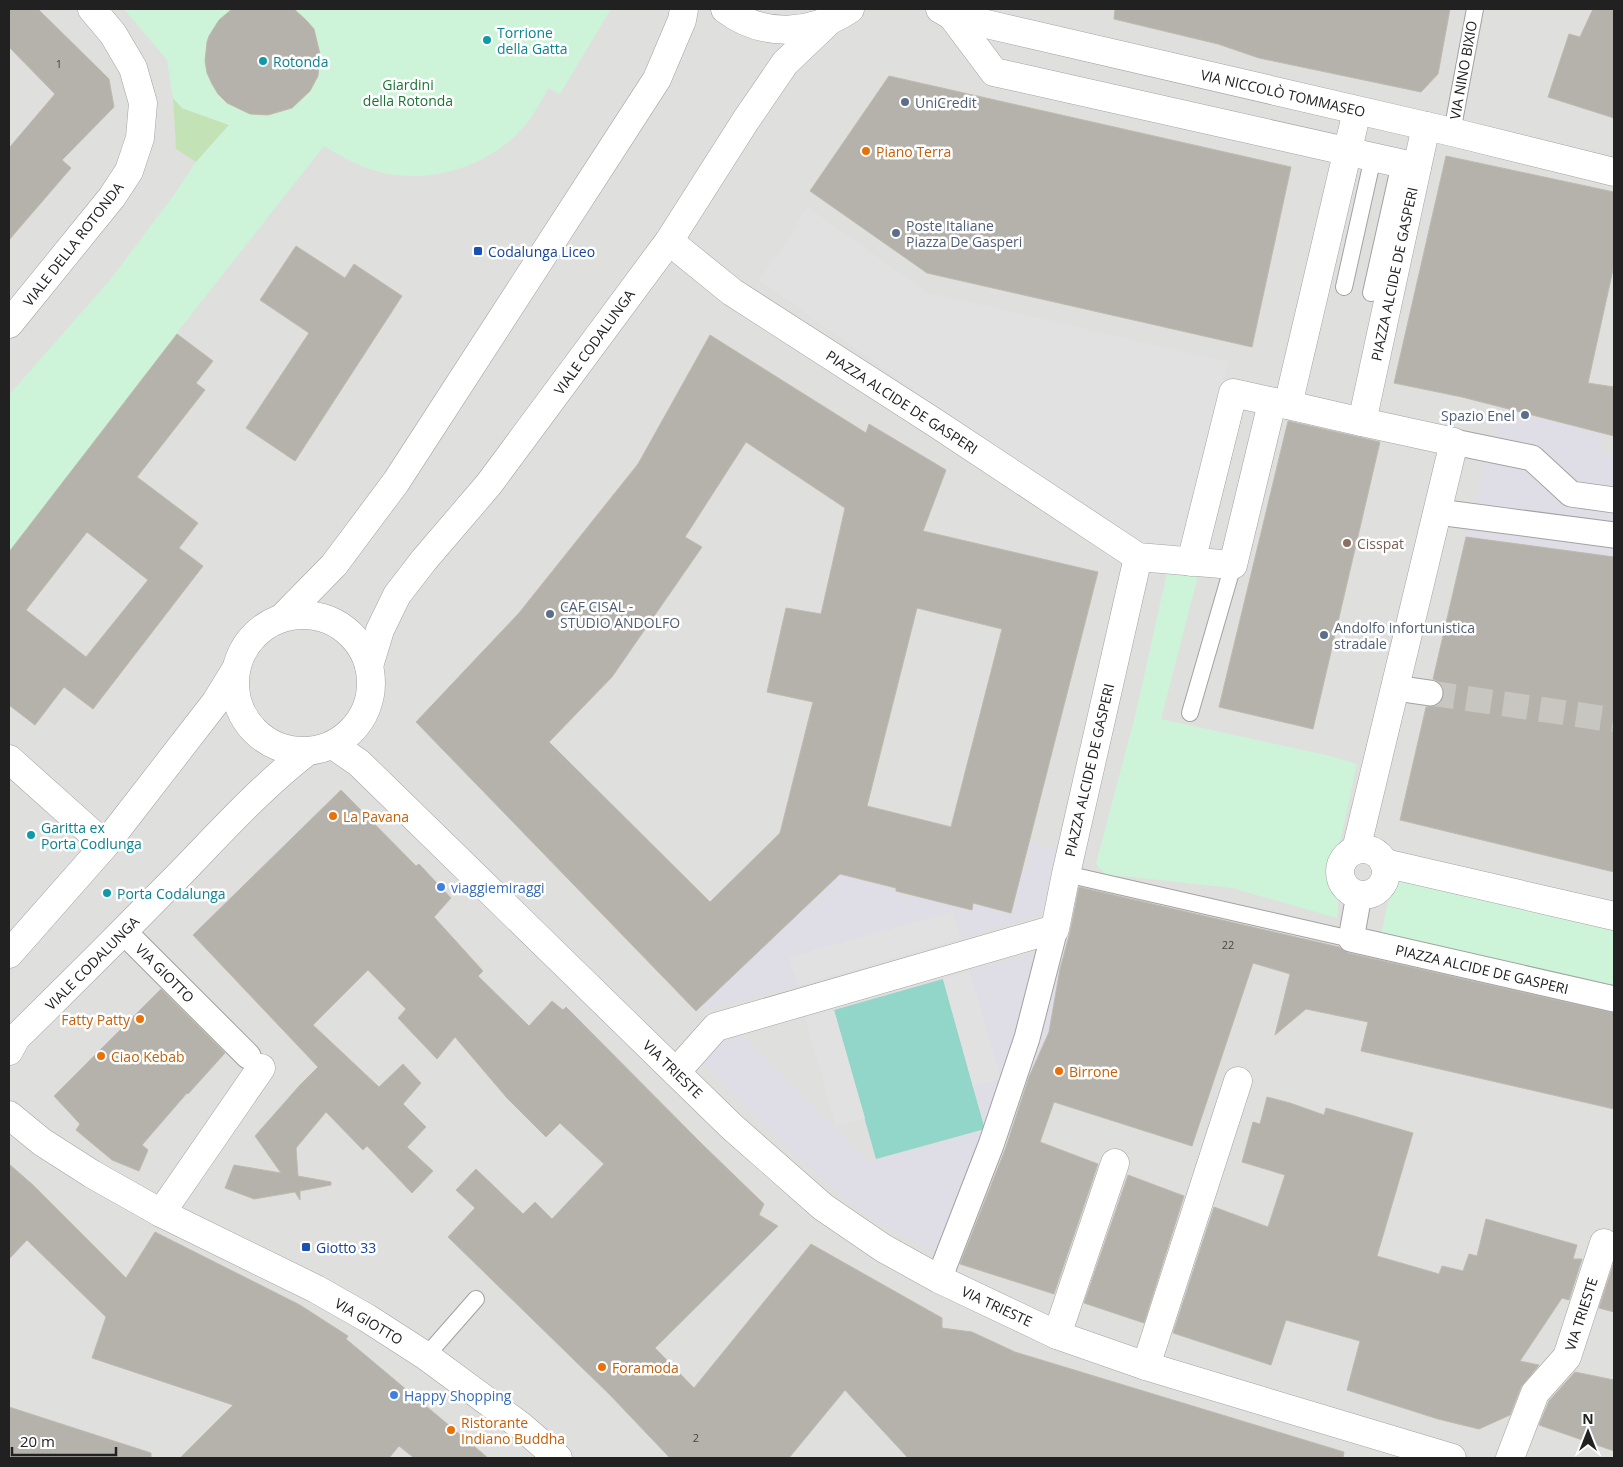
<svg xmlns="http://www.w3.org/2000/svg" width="1623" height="1467" viewBox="0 0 1623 1467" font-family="'Open Sans',sans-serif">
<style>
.residential{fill:#dfdfde}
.grass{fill:#c3e3b6}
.park{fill:#cdf4d8}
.pitch{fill:#92d5c9}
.parking{fill:#e1e1e1}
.plaza{fill:#dfdde6}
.building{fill:#b5b2ac;stroke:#c0baad;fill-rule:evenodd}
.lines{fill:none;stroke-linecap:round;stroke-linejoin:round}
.pedestrian-tunnel{stroke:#c7c6c1;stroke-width:25;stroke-dasharray:25 12;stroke-linecap:butt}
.service-casing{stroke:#a2a2a2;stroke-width:18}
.pedestrian-casing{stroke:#a2a2a2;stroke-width:27}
.minor-casing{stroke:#a2a2a2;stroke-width:29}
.tertiary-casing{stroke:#a2a2a2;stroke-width:29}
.service{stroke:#fff;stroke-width:16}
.pedestrian{stroke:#fff;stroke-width:25}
.minor{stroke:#fff;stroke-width:28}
.tertiary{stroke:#fff;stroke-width:28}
.culture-dot{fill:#0f9aa8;stroke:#fff;stroke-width:2}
.service-dot{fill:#5c6f8a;stroke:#fff;stroke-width:2}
.food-dot{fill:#e8710a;stroke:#fff;stroke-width:2}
.transit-dot{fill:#1a4fb4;stroke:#fff;stroke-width:2}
.education-dot{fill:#8d6e63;stroke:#fff;stroke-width:2}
.shop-dot{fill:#3f7fe0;stroke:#fff;stroke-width:2}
.labels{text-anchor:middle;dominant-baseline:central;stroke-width:5;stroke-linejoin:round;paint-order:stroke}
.number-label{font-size:11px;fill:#464544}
.culture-label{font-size:14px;fill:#0d838f;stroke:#fff;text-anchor:start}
.street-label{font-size:14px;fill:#212121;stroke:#fff}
.park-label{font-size:14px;fill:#1a7434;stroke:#fff}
.service-label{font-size:14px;fill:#4e5e75;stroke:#fff;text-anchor:start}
.food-label{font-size:14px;fill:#c56008;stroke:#fff;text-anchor:start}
.transit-label{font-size:14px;fill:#164399;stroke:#fff;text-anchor:start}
.education-label{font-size:14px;fill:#785e54;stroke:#fff;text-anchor:start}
.shop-label{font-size:14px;fill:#366cbe;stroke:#fff;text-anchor:start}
</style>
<rect width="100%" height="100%" fill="#f0efe9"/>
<rect class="residential" x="9" y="9" width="1605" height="1449"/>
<path class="grass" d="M173,98L182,108L229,125L196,162L176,149Z"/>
<g class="park">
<path d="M124,9H611L560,94L548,88C542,100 535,113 526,124C492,166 429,186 376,171C358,166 341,156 324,146L190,316L9,552V395L110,280L171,199L196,162L229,125L182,108L173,98L167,60Z"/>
<path d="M1167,573L1198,576L1161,719L1330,756L1357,764L1333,875C1337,890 1340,903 1337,918L1232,888L1122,876H1107L1096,864L1136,712Z"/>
<path d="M1394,875L1614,925V989L1381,935Z"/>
</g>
<path class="pitch" d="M943,979L985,1129L876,1159L834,1010Z"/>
<g class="parking">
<path d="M807,207L926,292L1228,362L1206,467L1183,554L1140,551L759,280L791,235Z"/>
<path d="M953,911L961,938L797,986L789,957Z"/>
<path d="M970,971L1002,1079L973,1087L943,979Z"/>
<path d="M834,1010L865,1118L836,1126L805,1018Z"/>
</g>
<g class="plaza">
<path d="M1499,406L1602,433L1601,454L1614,456V557L1466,537Z"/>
<path d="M1029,842L1058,850L1045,911L1041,915L961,938L953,911L789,957L797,986L696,1011L840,874L896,888L895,893L915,898L917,891L954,900V906L971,910L973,903L1011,912L1022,868L1028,869L1031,854L1026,852Z"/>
<path d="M1066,945L1052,1015L1055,1017L1012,1117L959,1263L947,1259L883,1225L857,1209L796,1155L703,1062L727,1037L738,1032L870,1163L985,1129L973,1087L1001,1079L970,971Z"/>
</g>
<g class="building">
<path d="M9,9H38L109,79L114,107L62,160L71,168L9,240V148L55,94L9,47Z"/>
<path d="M232,9H294L306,20L314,29L320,54L318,76L310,91L292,108L268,115L250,114L227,103L218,94L212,84L207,73L205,61L207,42L209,36L219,20Z"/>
<path d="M1115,9H1450L1438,74L1421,92L1259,58L1218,44L1114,19Z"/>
<path d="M1593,9H1614V118L1548,97L1569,34L1580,37Z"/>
<path d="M889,76L1291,167L1252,347L927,273L810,191Z"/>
<path d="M1446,156L1614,192V265L1588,383L1614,387V436L1462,397L1394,383Z"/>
<path d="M296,246L345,278L354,264L402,296L295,461L246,428L309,333L260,300Z"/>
<path d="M177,334L213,361L196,383L205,390L137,477L198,523L179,548L203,566L93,709L64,687L35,725L9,705V552ZM87,532L148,580L86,657L26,610Z"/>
<path d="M710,335L866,433L869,424L946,470L923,531L1098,572L1011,913L973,903L972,910L896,891V888L840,874L696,1011L416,722L519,613L638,464ZM746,442L845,508L821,614L786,608L767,692L813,702L780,833L710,902L549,742L612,677L702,547L685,537ZM917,608L1002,629L951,827L867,806Z"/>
<path d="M1288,421L1380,442L1313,729L1219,707Z"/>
<path d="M1466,537L1614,557V872L1400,820L1426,707L1436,706L1442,701L1444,696L1443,687L1439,682L1433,679Z"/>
<path d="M341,790L416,866L419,864L451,898L434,917L483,971L478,976L529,1026L552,1001L563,1010L566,1007L703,1145L764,1204L759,1215L778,1226L655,1348L694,1388L811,1244L942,1318V1328L972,1332L1015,1352L1344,1452L1343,1458H908L845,1390L789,1458H670L611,1396L448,1237L475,1208L456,1190L476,1169L523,1214L535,1202L552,1219L604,1164L560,1123L546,1137L507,1098L455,1037L437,1059L398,1018L406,1009L368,970L313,1025L379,1087L403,1064L421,1083L403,1104L426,1127L407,1147L433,1171L412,1193L367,1146L363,1150L326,1112L296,1148L298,1176L331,1182V1185L300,1191V1200L295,1192L254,1199L225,1188L234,1165L281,1173L255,1136L300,1085L318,1067L193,935Z"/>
<path d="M1079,887L1339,947L1348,953L1614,1013V1109L1361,1051L1368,1022L1306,1009L1275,1035L1290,974L1253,963L1192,1146L1054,1102L1040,1142L1098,1164L1054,1294L960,1264L1005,1150L1029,1077L1049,1032L1060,969L1070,932Z"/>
<path d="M161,989L225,1053L188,1094L187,1093L142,1145L148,1150L139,1171L112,1160L76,1130L80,1124L54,1096Z"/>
<path d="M1267,1097L1290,1103L1324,1115L1326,1108L1413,1133L1377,1256L1439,1274L1442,1266L1463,1271L1469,1254L1477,1256L1486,1219L1577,1245L1573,1259H1582L1569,1300L1562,1298L1520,1361L1539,1365L1521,1387L1510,1415L1479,1429L1438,1419L1347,1390L1360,1341L1286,1320L1271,1365L1173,1333L1214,1207L1268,1227L1285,1175L1242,1162L1253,1122L1260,1124Z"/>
<path d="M9,1164L33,1185L126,1278L155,1232L300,1305L348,1336L346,1339L488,1458H414L399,1446L389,1458H180L233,1405L92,1358L106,1317L27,1240L9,1259Z"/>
<path d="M1128,1175L1184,1196L1144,1323L1084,1303Z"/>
<path d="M1614,1262V1312L1599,1308Z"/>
<path d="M1575,1372L1614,1380V1451L1539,1425L1549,1401Z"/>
<path d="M9,1407L151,1453V1458H9Z"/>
</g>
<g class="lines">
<path class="pedestrian-tunnel" d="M1430,693L1614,720"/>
<g class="service-casing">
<g id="service">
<path d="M1452,132L1475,9"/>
<path d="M1344,287L1373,157"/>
<path d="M1371,293L1400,163"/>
<path d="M1190,713L1233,565"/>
<path d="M1066,874L1351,939"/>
<path d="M426,1356L476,1299"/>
</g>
</g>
<g class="pedestrian-casing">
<g id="pedestrian">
<path d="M1454,442L1532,458L1571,494L1614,500"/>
<path d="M1438,512L1614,535"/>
<path d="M1395,688L1430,693"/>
<path d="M1359,895L1351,939L1614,999"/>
<path d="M124,932L248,1056"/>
<path d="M939,1279L991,1145L1027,1038L1055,929"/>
</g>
</g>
<g class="minor-casing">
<g id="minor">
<path d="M952,16L994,72L1417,167"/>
<path d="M1357,111L1288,405L1362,422L1426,126"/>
<path d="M669,241L732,292L937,424L1138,557L1233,565L1272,403"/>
<path d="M9,324L112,197L129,171L140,138L143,103L133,68L113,34L92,9"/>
<path d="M1191,562L1233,393L1288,405"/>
<path d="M9,759L105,845"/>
<circle cx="1363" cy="872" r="23"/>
<path d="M1356,850L1454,442L1362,422"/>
<path d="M1384,863L1614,916"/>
<path d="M676,1072L716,1027L1055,929L1066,874L1138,557"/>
<path d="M9,1115L42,1142L92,1174L161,1213L316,1289L367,1318L426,1356L521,1426L558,1458"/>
<path d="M161,1213L261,1068"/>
<path d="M1057,1335L1115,1163"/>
<path d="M1146,1366L1238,1081"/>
<path d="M1510,1458L1535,1393L1567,1357L1604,1243"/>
</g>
</g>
<g class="tertiary-casing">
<g id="tertiary">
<path d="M725,9C763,38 811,35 850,9"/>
<path d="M940,9L952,16L1452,132L1614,172"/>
<circle cx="303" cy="683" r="68"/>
<path d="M282,618L334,565L396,482L657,79L682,20L684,9"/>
<path d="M369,666L380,630L397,595L424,560L489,484L669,241L746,120L785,63L828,22"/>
<path d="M333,745L359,763L731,1126L823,1207L883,1248L939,1279L1057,1335L1146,1366L1452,1458"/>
<path d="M9,954L105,845L215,703L236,669"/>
<path d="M9,1051L16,1038C70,985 124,931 177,877C219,834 260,788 308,751"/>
</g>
</g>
<use href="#service" class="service"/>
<use href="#pedestrian" class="pedestrian"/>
<use href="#minor" class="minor"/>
<use href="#tertiary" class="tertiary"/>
</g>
<g class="culture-dot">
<circle cx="487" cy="40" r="5"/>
<circle cx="263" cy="61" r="5"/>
<circle cx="31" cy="835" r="5"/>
<circle cx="107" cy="893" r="5"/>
</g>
<g class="service-dot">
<circle cx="905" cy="102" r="5"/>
<circle cx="896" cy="233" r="5"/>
<circle cx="1525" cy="415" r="5"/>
<circle cx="550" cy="614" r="5"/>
<circle cx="1324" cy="635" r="5"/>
</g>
<g class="food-dot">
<circle cx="866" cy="151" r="5"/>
<circle cx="333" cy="816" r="5"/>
<circle cx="140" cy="1019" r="5"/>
<circle cx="101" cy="1056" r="5"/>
<circle cx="1059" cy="1071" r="5"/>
<circle cx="602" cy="1367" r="5"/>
<circle cx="451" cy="1430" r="5"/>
</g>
<g class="transit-dot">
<rect x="473" y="246" width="10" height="10" rx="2.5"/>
<rect x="301" y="1242" width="10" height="10" rx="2.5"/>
</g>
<circle class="education-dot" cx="1347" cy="543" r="5"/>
<g class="shop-dot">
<circle cx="441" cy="887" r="5"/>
<circle cx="394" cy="1395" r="5"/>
</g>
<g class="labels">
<g class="number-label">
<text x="59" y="63">1</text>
<text x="1228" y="944">22</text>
<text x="696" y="1437">2</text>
</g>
<g class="culture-label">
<text x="497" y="32">Torrione<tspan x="497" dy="16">della Gatta</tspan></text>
<text x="273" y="61">Rotonda</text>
<text x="41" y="827">Garitta ex<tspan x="41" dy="16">Porta Codlunga</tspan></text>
<text x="117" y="893">Porta Codalunga</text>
</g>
<g class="street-label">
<text transform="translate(1463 70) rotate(-80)">VIA NINO BIXIO</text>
<text transform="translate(1283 93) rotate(13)">VIA NICCOLÒ TOMMASEO</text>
<text transform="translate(73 244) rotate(-52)">VIALE DELLA ROTONDA</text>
<text transform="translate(1394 274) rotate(-78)">PIAZZA ALCIDE DE GASPERI</text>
<text transform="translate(594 342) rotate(-54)">VIALE CODALUNGA</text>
<text transform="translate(902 402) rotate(33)">PIAZZA ALCIDE DE GASPERI</text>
<text transform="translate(1089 770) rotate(-77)">PIAZZA ALCIDE DE GASPERI</text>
<text transform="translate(92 963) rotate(-45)">VIALE CODALUNGA</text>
<text transform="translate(1482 969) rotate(13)">PIAZZA ALCIDE DE GASPERI</text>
<text transform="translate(165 973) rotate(45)">VIA GIOTTO</text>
<text transform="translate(673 1069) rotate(44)">VIA TRIESTE</text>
<text transform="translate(997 1306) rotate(25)">VIA TRIESTE</text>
<text transform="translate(1581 1314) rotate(-72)">VIA TRIESTE</text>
<text transform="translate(369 1321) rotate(31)">VIA GIOTTO</text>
</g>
<g class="park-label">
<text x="408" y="84">Giardini<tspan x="408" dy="16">della Rotonda</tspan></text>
</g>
<g class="service-label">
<text x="915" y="102">UniCredit</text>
<text x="906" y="225">Poste Italiane<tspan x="906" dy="16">Piazza De Gasperi</tspan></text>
<text x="1515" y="415" text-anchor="end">Spazio Enel</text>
<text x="560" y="606">CAF CISAL -<tspan x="560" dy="16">STUDIO ANDOLFO</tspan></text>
<text x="1334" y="627">Andolfo infortunistica<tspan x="1334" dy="16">stradale</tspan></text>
</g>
<g class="food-label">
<text x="876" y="151">Piano Terra</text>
<text x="343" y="816">La Pavana</text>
<text x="130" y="1019" text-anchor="end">Fatty Patty</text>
<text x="111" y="1056">Ciao Kebab</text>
<text x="1069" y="1071">Birrone</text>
<text x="612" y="1367">Foramoda</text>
<text x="461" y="1422">Ristorante<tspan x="461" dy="16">Indiano Buddha</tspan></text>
</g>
<g class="transit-label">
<text x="488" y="251">Codalunga Liceo</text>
<text x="316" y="1247">Giotto 33</text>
</g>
<g class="education-label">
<text x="1357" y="543">Cisspat</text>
</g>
<g class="shop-label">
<text x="451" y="887">viaggiemiraggi</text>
<text x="404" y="1395">Happy Shopping</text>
</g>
</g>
<rect width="1623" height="1467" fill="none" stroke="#212121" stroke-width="20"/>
<g transform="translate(1588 1432)" stroke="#ffffff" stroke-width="4" paint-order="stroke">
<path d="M0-4L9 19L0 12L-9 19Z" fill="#212121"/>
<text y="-8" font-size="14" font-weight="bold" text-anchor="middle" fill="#212121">N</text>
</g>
<path d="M12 1447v8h104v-8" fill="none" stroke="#212121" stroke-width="2.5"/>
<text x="20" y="1447" font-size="15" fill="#212121" stroke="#ffffff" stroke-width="4" paint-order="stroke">20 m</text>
</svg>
